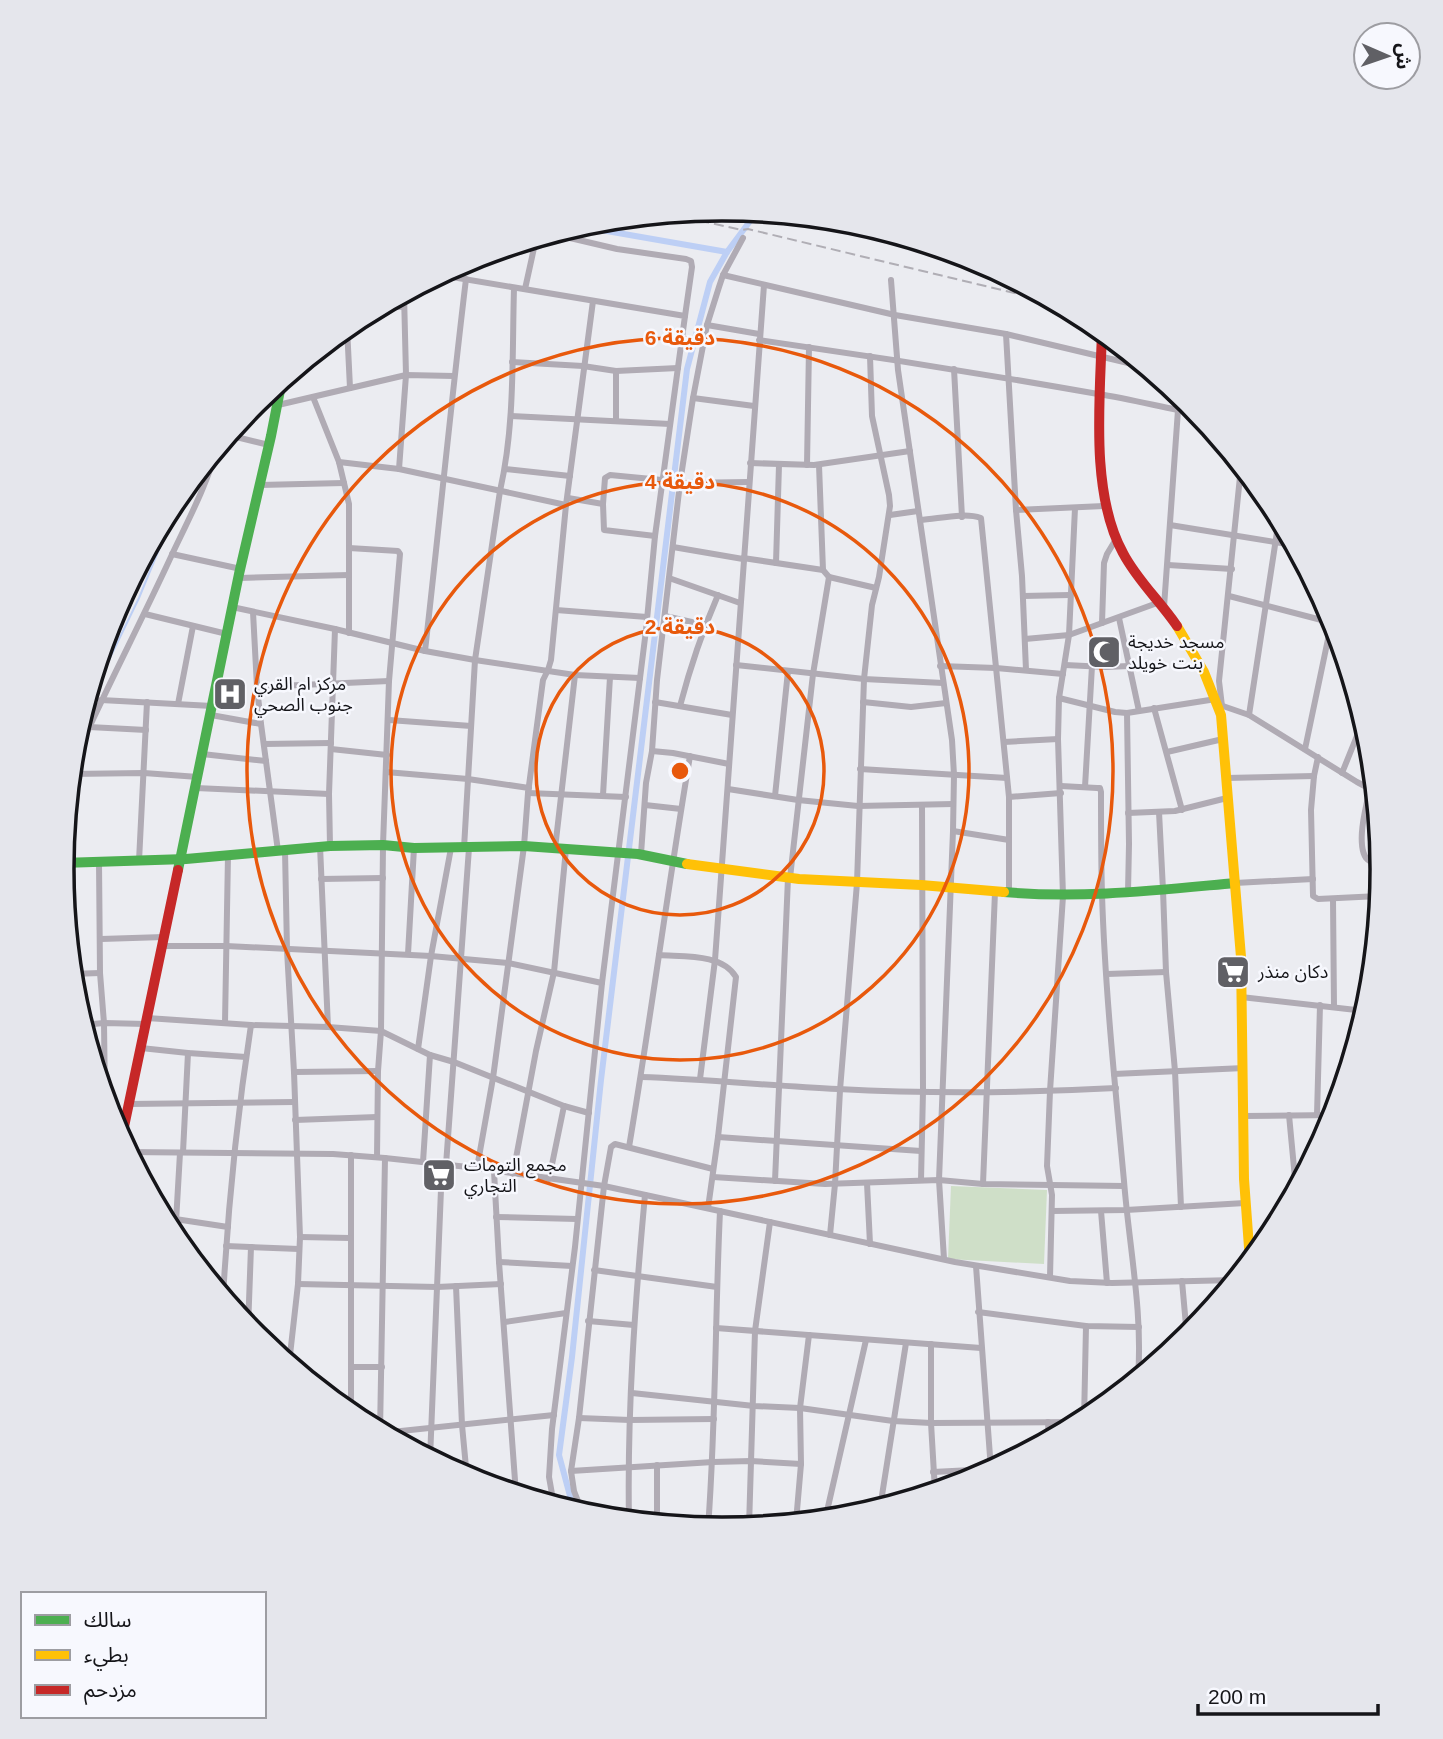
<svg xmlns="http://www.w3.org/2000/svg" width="1443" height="1739" viewBox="0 0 1443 1739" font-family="Arial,'Noto Sans Arabic',sans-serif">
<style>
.green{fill:#cfdfc8}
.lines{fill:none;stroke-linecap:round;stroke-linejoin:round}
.stream{stroke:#bdcff5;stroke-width:2}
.canal{stroke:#bdcff5;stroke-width:6}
.street{stroke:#b0abb4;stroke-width:6}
.fast{stroke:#4caf50;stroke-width:10}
.slow{stroke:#ffc107;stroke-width:10}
.jam{stroke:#c62828;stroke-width:10}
.rail{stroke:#b0aeb5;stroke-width:2;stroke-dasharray:10 5;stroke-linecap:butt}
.ring{fill:none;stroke:#e8590c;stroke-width:3.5}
.labels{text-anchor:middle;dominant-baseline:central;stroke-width:5;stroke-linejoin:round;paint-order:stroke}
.poi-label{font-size:18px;fill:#151519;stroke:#f7f8fe;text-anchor:start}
.rim{fill:none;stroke:#151519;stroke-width:3.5}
.centre{fill:#e8590c;stroke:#f7f8fe;stroke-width:3.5}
.ring-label{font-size:21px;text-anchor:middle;font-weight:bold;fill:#e8590c;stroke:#f7f8fe;stroke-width:5;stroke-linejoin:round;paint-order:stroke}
</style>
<rect width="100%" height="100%" fill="#ebecf1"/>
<path class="green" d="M951,1186L1047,1190L1044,1264L948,1259Z"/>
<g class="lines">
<path class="stream" d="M77,729L107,664L139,598L169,525L194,477"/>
<g class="canal">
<path d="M578,226L727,252"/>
<path d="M574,1511L559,1455L572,1357L601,1080L687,369L710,282L727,252L756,213"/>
</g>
<g class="street">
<path d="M553,234L617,249L686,259L691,261L692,267L685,316"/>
<path d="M440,275L685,316L655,536L646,630L602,983L575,1247L552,1429L549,1477L552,1494L555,1506"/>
<path d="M723,275L895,315L1006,334L1145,367"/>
<path d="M891,280L898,370L952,740L954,775L953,831L939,1180L944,1259"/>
<path d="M525,289L536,239"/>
<path d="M382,306L404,307"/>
<path d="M707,325L759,334"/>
<path d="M347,327L350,388"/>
<path d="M1006,334L1016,510L1022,576L1026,670"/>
<path d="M759,340C872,356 985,374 1098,394C1131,399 1164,408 1198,414"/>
<path d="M512,362L583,366L616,371L678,368"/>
<path d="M954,369L962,517"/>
<path d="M616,371V421"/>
<path d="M313,397L339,462L349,504V633"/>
<path d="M693,398L754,406"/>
<path d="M278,405L406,375L454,376"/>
<path d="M511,416L670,424"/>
<path d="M228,435L269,445"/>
<path d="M339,462L399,469L566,505"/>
<path d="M750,463L814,465L910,451"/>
<path d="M807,465L809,347"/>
<path d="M819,465L823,570"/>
<path d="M399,469L406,375L404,294"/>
<path d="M505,469L570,476"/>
<path d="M680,483L749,482"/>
<path d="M260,485L344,483"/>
<path d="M568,498L603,504"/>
<path d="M1016,510L1104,506"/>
<path d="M890,515L918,511"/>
<path d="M920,520C938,519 964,512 981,518L1009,797V893"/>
<path d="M1170,525L1293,545"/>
<path d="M655,536L604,530L603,504L605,478L610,475L662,480"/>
<path d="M673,547L743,559"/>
<path d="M349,548L398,551L400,554L389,681L383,845L381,1031L378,1071L377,1157"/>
<path d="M172,554L241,569"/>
<path d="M743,558L823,570L829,577L876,588"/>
<path d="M776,563L779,465"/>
<path d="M1168,565L1232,569"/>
<path d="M239,578L349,575"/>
<path d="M669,578L740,603"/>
<path d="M1023,596L1070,595"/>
<path d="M1229,596L1333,623"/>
<path d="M232,607L335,629L425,651L475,660L575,675L640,678"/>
<path d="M1164,607L1178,410"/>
<path d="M556,610L647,617"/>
<path d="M253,612L257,687L261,724L278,851"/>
<path d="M145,614L227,634"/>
<path d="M665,616L705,625"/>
<path d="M1119,618L1139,711"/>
<path d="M1102,623L1104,563L1107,554L1116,539"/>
<path d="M1025,639L1069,635L1160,602"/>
<path d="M425,651C439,527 451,403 466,279"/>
<path d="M98,661L156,533"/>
<path d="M736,665L864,679L943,683"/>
<path d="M1065,665L1106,667L1129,666"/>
<path d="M940,666L996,668L1063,674"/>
<path d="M257,687L389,681"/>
<path d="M1059,698L1115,712L1127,713L1216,699"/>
<path d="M101,700L212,706"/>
<path d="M655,702L732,715"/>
<path d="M863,702L911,707L946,703"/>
<path d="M178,704L193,626"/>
<path d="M1220,705L1249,715L1357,782L1374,791"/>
<path d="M680,706C690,668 702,632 718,595"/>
<path d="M1222,706L1219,681L1241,467"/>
<path d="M1154,708L1182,810"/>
<path d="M1127,713L1129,844L1128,892"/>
<path d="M211,715L261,724"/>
<path d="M1249,715L1279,519"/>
<path d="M389,720L471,726"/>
<path d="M89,727L146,730"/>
<path d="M1004,742L1058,739"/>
<path d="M264,744L331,743"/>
<path d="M331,749L387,755"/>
<path d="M1305,749L1332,620"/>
<path d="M652,751L673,753L729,764"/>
<path d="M1167,752L1223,739"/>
<path d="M202,754L266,761"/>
<path d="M1318,757L1314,776L1311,810L1313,896L1318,899L1379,896"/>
<path d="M72,765C102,697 137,630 169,561C186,524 206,488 217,448"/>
<path d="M860,769L1007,778"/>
<path d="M386,772L468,779L529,788"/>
<path d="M1342,773L1363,721"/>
<path d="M71,774L144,773L198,777"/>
<path d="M1226,778L1314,776"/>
<path d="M1061,786L1097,788H1100L1101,792C1101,826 1101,860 1102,894C1105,989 1115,1085 1124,1181C1129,1246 1143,1312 1138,1377"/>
<path d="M1085,787L1092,666"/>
<path d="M196,788L329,794"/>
<path d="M728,789L798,800L858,806L953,804"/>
<path d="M1370,789C1366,806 1356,843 1366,858C1370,863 1376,864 1381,867"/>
<path d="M528,793L626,797"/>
<path d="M603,795L610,677"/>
<path d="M775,796L788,671"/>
<path d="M1009,797L1061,793"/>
<path d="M645,805L681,809"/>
<path d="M1159,812L1163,890L1166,972L1175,1071L1181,1207"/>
<path d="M1128,813L1175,811L1227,798"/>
<path d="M953,831L1009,840"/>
<path d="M320,846L328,1027"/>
<path d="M330,846L329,794L335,629"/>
<path d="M464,848L475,660L500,491C515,425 512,356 514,288"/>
<path d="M555,849L575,675"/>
<path d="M285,850L287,950L294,1072L300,1237L298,1284L289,1364"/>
<path d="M641,854L646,783L652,751L657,680L680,483L693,398L707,325L719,287L723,275L743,238"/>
<path d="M139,861L147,702"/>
<path d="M99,862L100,973L104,1023L105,1101"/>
<path d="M790,878L813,674L829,577"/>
<path d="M321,879L383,878"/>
<path d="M1235,883L1313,879"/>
<path d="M1333,899L1334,1007"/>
<path d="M101,939L164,937"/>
<path d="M162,946H226L431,956L508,963L602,983"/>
<path d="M408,954L414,848"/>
<path d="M659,955C683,957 722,953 736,977L718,1137L708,1208"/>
<path d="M71,974L100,973"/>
<path d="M1107,974L1166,972"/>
<path d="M1241,997L1365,1011"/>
<path d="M147,1018L251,1025L328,1027L381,1031L430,1055L454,1062L564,1106L589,1113"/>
<path d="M225,1023L228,855"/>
<path d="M82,1025L104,1023L146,1024"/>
<path d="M141,1048L188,1053L246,1057"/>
<path d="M418,1049L431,956L451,848"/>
<path d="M294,1072L378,1071"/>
<path d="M1114,1074L1244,1068"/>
<path d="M641,1077C707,1079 772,1086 838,1089C931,1094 1023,1093 1116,1088"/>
<path d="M700,1079L715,960L764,285"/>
<path d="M129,1104L294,1102"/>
<path d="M1289,1115L1296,1189"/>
<path d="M1317,1115L1320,1005"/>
<path d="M1244,1116L1334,1115"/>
<path d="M295,1120L377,1117"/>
<path d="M114,1126L124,1127"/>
<path d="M718,1137L921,1151"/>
<path d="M629,1147C651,1017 668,886 690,756"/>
<path d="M127,1152L333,1154L385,1158L477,1168L604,1186L955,1262L1070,1281L1112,1283L1235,1280"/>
<path d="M183,1152L188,1053"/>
<path d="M351,1155V1415"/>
<path d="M423,1162L430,1055"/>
<path d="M446,1165L469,848"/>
<path d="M477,1168L493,1078L524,846L528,793L543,680L548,670L551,660L566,505L593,301"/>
<path d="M494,1171L499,1262L516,1494"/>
<path d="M513,1174L536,1051L554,972L566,849"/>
<path d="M713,1177L825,1184L939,1180L983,1184L1124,1186"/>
<path d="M549,1179L564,1106"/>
<path d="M921,1180L923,1091L922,805"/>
<path d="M775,1181L788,878"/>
<path d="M867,1183L870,1244"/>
<path d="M983,1184L995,892"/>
<path d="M1052,1211L1126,1210L1245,1203"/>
<path d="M1101,1211L1107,1283"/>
<path d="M162,1217L228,1227"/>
<path d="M496,1217L577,1219"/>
<path d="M830,1235L835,1184L840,1090L857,883L864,679L872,605L879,577L890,506L889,495L872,416L870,356"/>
<path d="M300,1237L350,1238"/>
<path d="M175,1239L180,1153"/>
<path d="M226,1246L299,1249"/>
<path d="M499,1262L572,1266"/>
<path d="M976,1266L991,1470"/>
<path d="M594,1270L717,1287"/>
<path d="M1050,1277L1052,1195L1047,1166L1050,1091L1063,896L1058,739L1059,698L1069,635L1075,508"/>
<path d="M1182,1281L1187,1337"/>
<path d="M298,1284L437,1287L501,1284"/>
<path d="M456,1286L462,1425L467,1478"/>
<path d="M223,1298C228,1207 237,1116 251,1025"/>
<path d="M978,1312L1086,1326L1139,1327"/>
<path d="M588,1321L634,1325"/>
<path d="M505,1322L566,1313"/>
<path d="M716,1328L981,1348"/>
<path d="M248,1329L251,1247"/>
<path d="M931,1344V1423L935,1491"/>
<path d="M351,1367H382"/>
<path d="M632,1393L754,1406L800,1408L893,1421L931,1423L1082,1422"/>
<path d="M333,1400L350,1401"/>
<path d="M579,1418L630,1420L714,1419"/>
<path d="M1084,1421L1086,1326"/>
<path d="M1048,1422L1049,1440"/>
<path d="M380,1432L385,1158"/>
<path d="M382,1433L554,1415"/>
<path d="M430,1459L442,1165"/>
<path d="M657,1465V1523"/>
<path d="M571,1471L713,1462L751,1461L801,1464"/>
<path d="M933,1472L991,1469"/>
<path d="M880,1508L906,1343"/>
<path d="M583,1514L574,1491L571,1471L579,1418L604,1186L611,1147L615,1144L713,1169"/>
<path d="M825,1520L866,1340"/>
<path d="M629,1521C627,1412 635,1303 645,1195"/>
<path d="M796,1522L801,1464L800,1408L809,1335"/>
<path d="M749,1527L755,1331L770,1222"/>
<path d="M708,1528C716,1423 715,1317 720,1211"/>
</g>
<g class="fast">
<path d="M62,863L186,859L330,846L383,845L414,848L524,846L638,854L687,864"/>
<path d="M178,870L239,574L271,436L282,380"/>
<path d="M1004,892C1081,899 1158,890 1235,883"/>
</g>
<g class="slow">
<path d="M1177,626L1204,672L1221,715L1241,957L1244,1179L1250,1261"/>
<path d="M687,864L799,879L921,885L1004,892"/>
</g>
<g class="jam">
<path d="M1102,332C1100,399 1090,493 1123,553C1137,580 1160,601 1177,626"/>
<path d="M121,1141L178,870"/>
</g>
<path class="rail" d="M670,214L742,230L748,229L1056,303"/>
</g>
<g class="ring">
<circle cx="680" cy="771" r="144"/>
<circle cx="680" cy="771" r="289"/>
<circle cx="680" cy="771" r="433"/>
</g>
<defs>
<g id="mosque-square" transform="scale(1.75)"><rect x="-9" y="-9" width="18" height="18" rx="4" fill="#606065" stroke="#f7f8fe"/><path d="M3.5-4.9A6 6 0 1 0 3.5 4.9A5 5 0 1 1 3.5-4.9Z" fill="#fff"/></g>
<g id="hospital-square" transform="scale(1.75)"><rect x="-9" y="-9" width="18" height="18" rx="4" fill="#606065" stroke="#f7f8fe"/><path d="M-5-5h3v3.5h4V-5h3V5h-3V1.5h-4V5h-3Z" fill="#fff"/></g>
<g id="supermarket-square" transform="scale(1.75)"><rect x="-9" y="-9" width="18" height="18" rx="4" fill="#606065" stroke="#f7f8fe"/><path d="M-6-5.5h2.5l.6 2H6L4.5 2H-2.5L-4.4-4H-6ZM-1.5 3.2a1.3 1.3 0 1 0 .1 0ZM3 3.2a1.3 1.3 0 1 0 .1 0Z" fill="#fff"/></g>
</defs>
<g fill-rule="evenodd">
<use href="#mosque-square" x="1104" y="652"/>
<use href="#hospital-square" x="230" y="694"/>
<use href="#supermarket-square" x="1233" y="972"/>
<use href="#supermarket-square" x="439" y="1175"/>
</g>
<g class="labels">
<g class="poi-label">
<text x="1128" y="642">مسجد خديجة<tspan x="1128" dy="21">بنت خويلد</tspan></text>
<text x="254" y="684">مركز ام القري<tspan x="254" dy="21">جنوب الصحي</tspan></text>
<text x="1258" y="972">دكان منذر</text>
<text x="464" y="1165">مجمع التومات<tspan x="464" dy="21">التجاري</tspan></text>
</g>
</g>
<path d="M0 0H1443V1739H0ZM74 869a648 648 0 1 1 1296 0a648 648 0 1 1-1296 0Z" fill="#e5e6ec" fill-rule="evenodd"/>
<path class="rim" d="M74 869a648 648 0 1 1 1296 0a648 648 0 1 1-1296 0Z"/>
<circle cx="680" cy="771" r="10" class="centre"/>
<g class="ring-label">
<text x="680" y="345">6 دقيقة</text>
<text x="680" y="489">4 دقيقة</text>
<text x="680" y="634">2 دقيقة</text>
</g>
<rect x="21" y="1592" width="245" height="126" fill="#f7f8fe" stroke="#9d9da2" stroke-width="2"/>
<rect x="35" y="1615" width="35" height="10" fill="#4caf50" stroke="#9d9da2" stroke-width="2"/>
<text x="84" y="1627" font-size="21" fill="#151519">سالك</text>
<rect x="35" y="1650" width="35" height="10" fill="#ffc107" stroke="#9d9da2" stroke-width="2"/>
<text x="84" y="1662" font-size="21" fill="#151519">بطيء</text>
<rect x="35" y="1685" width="35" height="10" fill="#c62828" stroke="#9d9da2" stroke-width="2"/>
<text x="84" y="1697" font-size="21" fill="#151519">مزدحم</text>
<g transform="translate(1387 56) rotate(92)"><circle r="33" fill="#f7f8fe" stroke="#9d9da2" stroke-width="2"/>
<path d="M0-5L12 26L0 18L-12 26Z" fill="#606065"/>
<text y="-10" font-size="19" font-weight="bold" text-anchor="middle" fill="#151519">ش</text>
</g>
<path d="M1198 1704v10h180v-10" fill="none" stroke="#151519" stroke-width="3.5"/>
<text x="1208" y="1704" font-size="21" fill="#151519" stroke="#f7f8fe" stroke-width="5" paint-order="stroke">200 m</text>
</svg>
